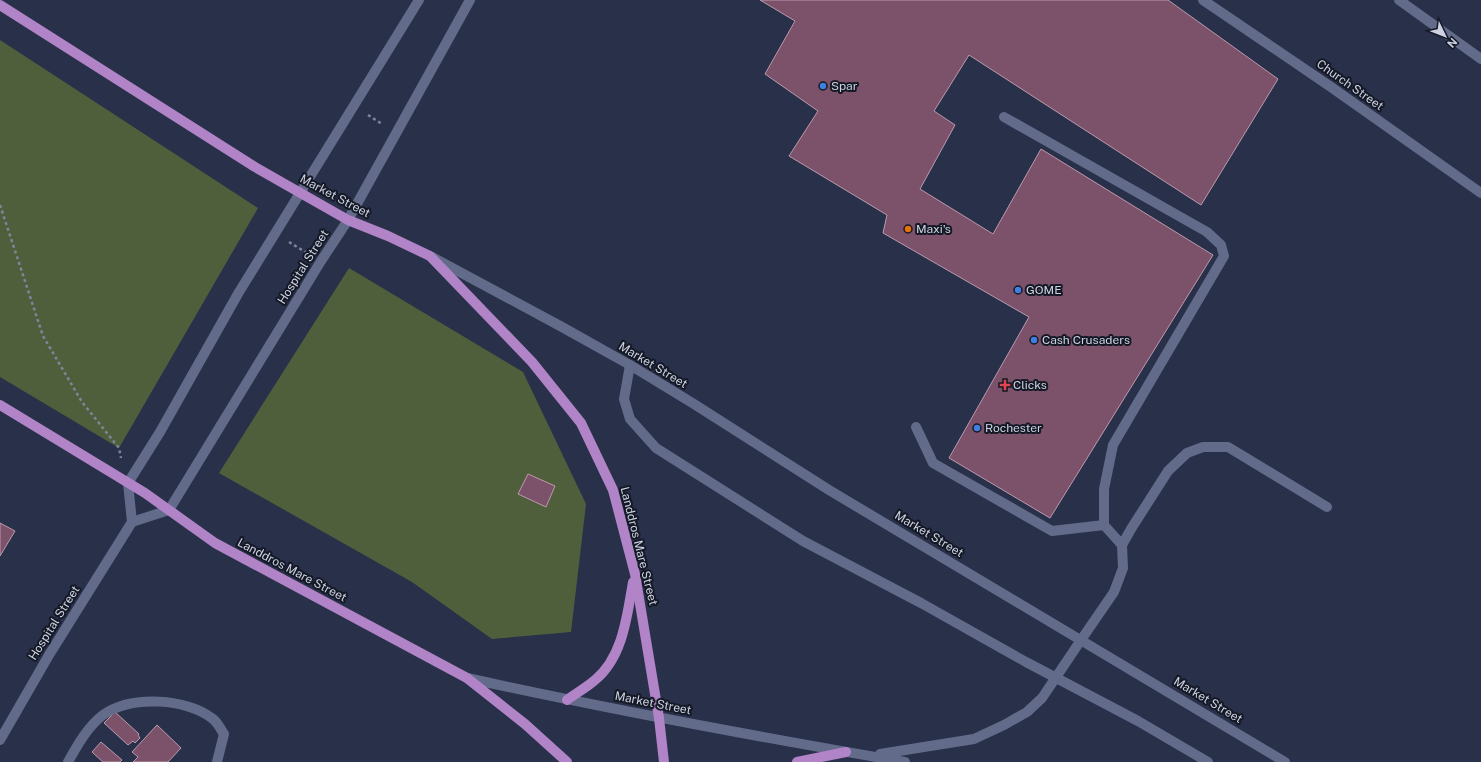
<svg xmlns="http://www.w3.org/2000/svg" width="1481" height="762" viewBox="0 0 1481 762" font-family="'Public Sans',sans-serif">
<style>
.green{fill:#505f3b}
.building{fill:#7c516a;stroke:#bc9aad}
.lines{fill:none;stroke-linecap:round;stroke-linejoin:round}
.path{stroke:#7e859b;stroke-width:2.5;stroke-dasharray:3 3;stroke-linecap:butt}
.lane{stroke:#626c8a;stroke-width:10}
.street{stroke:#626c8a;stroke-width:10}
.secondary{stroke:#626c8a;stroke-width:10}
.primary{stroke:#b183c7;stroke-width:10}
.shop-dot{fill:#3f7fe0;stroke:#151925;stroke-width:1.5}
.food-dot{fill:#e8710a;stroke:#151925;stroke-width:1.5}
.health-dot{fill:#e0444e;stroke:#151925;stroke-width:1.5}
.labels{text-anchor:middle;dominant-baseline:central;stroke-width:4;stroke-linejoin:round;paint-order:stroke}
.street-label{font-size:12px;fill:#ccd2e3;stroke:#151925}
.poi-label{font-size:12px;fill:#ccd2e3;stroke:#151925;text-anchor:start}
</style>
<rect width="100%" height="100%" fill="#28304a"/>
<g class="green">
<path d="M0,40L258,208L119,448L0,377Z"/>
<path d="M349,268L523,372L586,504L571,632L492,639L412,582L219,473Z"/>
</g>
<g class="building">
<path d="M760,0H1168L1278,79L1201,205L969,55L934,111L955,125L920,189L993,234L1041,149L1213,255L1050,518L949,458L1029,317L883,233L887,215L789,156L818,111L765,74L795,21Z"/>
<path d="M528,474L555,486L546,507L518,494Z"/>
<path d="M0,523L15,531L0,556Z"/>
<path d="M115,712L139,734L138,735L140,738L135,743L133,741L128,745L104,723Z"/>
<path d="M157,725L181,748L168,762H133L138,757L132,752Z"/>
<path d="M101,742L122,760L120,762H103L92,752Z"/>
</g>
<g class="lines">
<g class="path">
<path d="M368,115L382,124"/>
<path d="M0,205L43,336L82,402L119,448L121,458"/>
<path d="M289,242L307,253"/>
</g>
<g class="lane">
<path d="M1399,0L1481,59"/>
<path d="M1004,117L1207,232L1221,245L1224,256L1113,445L1104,489V525"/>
<path d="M916,427L933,463L1052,531L1104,525L1122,545"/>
<path d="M1081,640L1114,592L1123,568L1122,545L1131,529L1168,471L1187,453L1203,447H1228L1327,507"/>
<path d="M68,762C77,746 88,726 103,715C131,695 187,698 213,719C218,723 221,730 224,734L217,762"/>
</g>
<g class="street">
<path d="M1203,0L1331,87L1481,193"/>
<path d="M132,522L169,510L321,261L348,220L470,0"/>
<path d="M0,740L49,655L132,522L128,483L160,432L239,292L419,0"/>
</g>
<g class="secondary">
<path d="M432,257L562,327L630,365L694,404L829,490L1285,762"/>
<path d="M630,365L624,399L630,419L656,448L803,541L921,603L1026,662L1138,721L1208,762"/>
<path d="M467,678C613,710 759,737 905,762"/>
<path d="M880,754L974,739L1004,725L1027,712L1042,698L1081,640"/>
</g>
<g class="primary">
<path d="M0,5L255,167L348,220L388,236L430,256L532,362L581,423L613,490L635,574L659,718L664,762"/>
<path d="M0,405L145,493L215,543L467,678L525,724L567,762"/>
<path d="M567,700C576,693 586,688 595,680C623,657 627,616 633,582"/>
<path d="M797,762L846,752"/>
</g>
</g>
<g class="shop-dot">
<circle cx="823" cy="86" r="4"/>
<circle cx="1018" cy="290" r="4"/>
<circle cx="1034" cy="340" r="4"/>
<circle cx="977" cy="428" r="4"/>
</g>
<circle class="food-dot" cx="908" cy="229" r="4"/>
<path class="health-dot" d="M1003 379h4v4h4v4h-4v4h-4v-4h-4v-4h4z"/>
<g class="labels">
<g class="street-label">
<text transform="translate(1350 85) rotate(35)">Church Street</text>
<text transform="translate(335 196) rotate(28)">Market Street</text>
<text transform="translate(303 267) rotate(-58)">Hospital Street</text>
<text transform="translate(653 365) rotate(31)">Market Street</text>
<text transform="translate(929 534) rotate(31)">Market Street</text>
<text transform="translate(639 546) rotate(76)">Landdros Mare Street</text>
<text transform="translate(292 570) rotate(28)">Landdros Mare Street</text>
<text transform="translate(54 623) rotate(-58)">Hospital Street</text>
<text transform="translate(1208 700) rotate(31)">Market Street</text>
<text transform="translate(653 703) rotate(11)">Market Street</text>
</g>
<g class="poi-label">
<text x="831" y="86">Spar</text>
<text x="916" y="229">Maxi's</text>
<text x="1026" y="290">GOME</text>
<text x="1042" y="340">Cash Crusaders</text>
<text x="1013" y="385">Clicks</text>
<text x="985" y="428">Rochester</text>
</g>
</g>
<g transform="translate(1445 36) rotate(133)" stroke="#151925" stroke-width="3" paint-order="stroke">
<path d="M0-3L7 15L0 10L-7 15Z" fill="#ccd2e3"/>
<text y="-6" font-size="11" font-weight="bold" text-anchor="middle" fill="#ccd2e3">N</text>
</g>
</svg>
